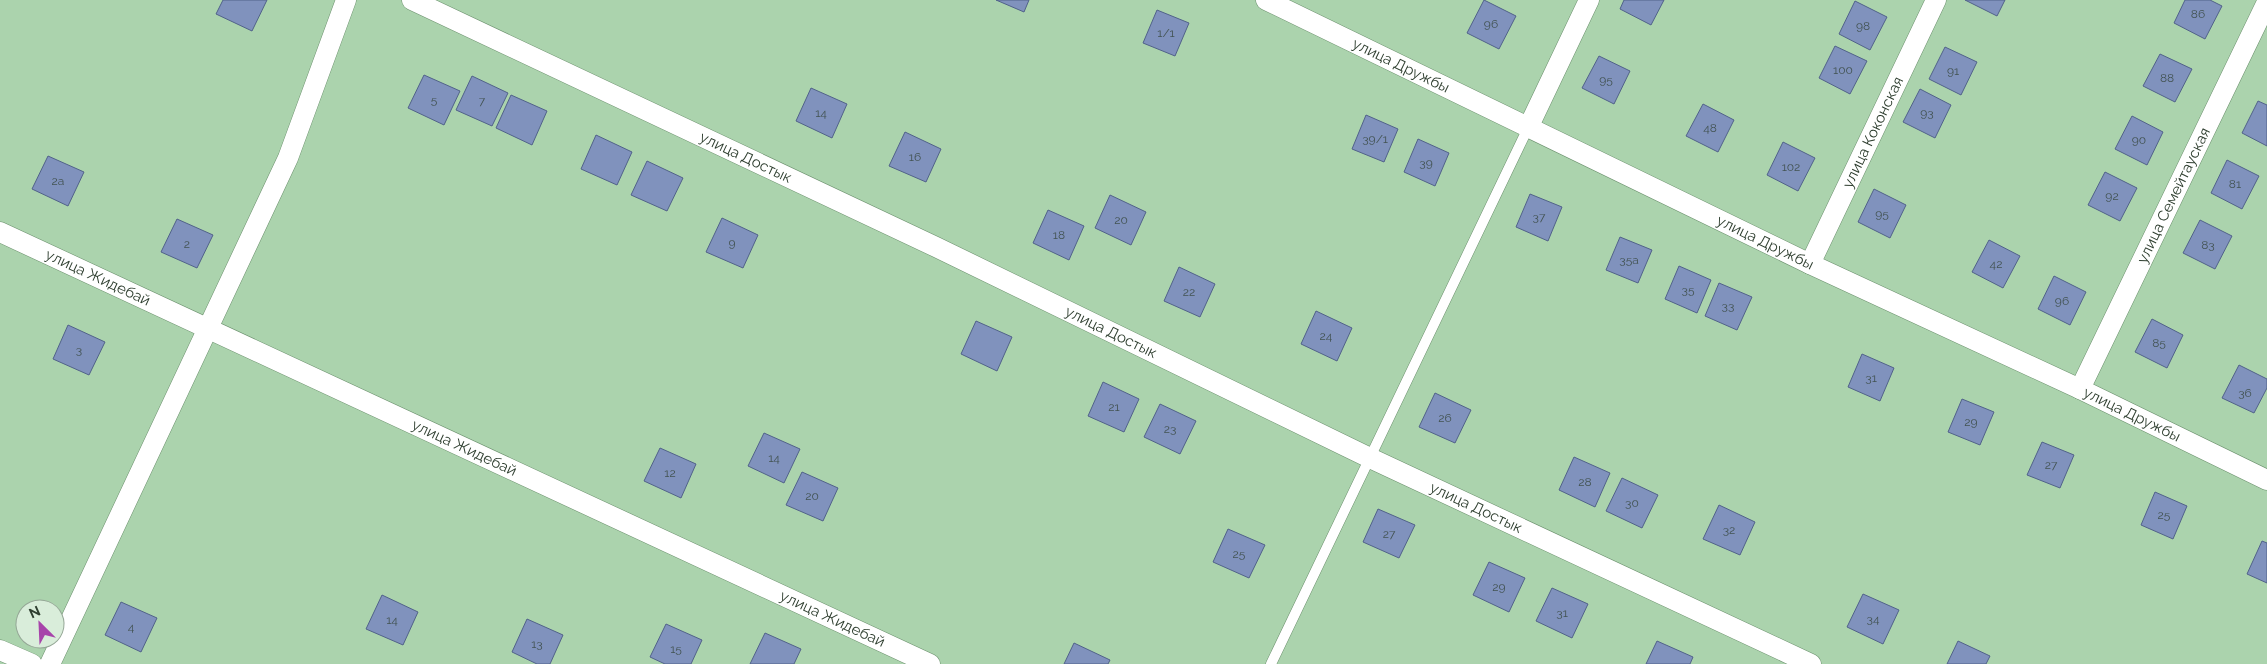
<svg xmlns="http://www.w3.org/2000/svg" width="2267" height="664" viewBox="0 0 2267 664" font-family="Raleway,sans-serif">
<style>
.building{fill:#8092bd;stroke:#516289}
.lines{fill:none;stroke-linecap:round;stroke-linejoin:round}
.service-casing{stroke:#6b906d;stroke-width:11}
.minor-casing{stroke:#6b906d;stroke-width:21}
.service{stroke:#fff;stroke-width:10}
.minor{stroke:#fff;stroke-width:20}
.labels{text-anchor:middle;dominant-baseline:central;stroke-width:4;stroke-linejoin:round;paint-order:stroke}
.number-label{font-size:12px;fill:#425352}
.street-label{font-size:15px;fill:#2e3e2f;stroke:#d9edda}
</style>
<rect width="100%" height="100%" fill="#abd3ad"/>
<g class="building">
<path d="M223,0H267L252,31L216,14Z"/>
<path d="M996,0H1029L1024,12Z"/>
<path d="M1484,0L1516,16L1499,49L1467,33Z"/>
<path d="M1624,0H1664L1651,25L1620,9Z"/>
<path d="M1965,0H2005L1997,16Z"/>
<path d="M2185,0H2210L2222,6L2205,39L2174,23Z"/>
<path d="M1855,1L1887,17L1870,50L1839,34Z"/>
<path d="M1157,10L1189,23L1175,56L1143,43Z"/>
<path d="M1835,46L1867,61L1850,94L1819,78Z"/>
<path d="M1945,47L1977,62L1961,95L1929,79Z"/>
<path d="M2160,54L2192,69L2175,102L2143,86Z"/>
<path d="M1599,56L1630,71L1614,104L1582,88Z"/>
<path d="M424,75L460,91L444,125L408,108Z"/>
<path d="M472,76L508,93L492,126L456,110Z"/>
<path d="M811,88L847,104L832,138L796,121Z"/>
<path d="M1920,89L1951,105L1935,138L1903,122Z"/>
<path d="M511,95L547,111L532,145L496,128Z"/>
<path d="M2258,101L2267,105V146L2242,133Z"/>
<path d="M1703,104L1734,120L1718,152L1686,136Z"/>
<path d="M1366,115L1398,129L1384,162L1352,149Z"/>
<path d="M2132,116L2163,132L2147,165L2115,149Z"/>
<path d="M905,132L941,149L926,182L889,166Z"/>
<path d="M596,135L632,152L617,185L581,169Z"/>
<path d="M1418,139L1449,153L1435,186L1404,172Z"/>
<path d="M1783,142L1815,158L1798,191L1767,175Z"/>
<path d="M48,156L84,172L68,206L32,189Z"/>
<path d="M2227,160L2259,176L2242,209L2211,193Z"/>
<path d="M647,161L683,178L667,211L631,195Z"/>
<path d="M2105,172L2137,188L2120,221L2088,205Z"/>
<path d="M1874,189L1906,205L1890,238L1858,222Z"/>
<path d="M1530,194L1562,207L1548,241L1516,227Z"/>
<path d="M1110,195L1146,212L1131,245L1095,228Z"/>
<path d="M1048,210L1084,226L1069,260L1033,243Z"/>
<path d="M722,218L758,235L743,268L706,252Z"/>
<path d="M177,219L213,235L197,268L161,252Z"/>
<path d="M2200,220L2232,236L2215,269L2183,253Z"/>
<path d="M1620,237L1652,250L1638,283L1606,270Z"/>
<path d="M1989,240L2020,256L2003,288L1972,272Z"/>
<path d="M1679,266L1711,280L1697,313L1665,299Z"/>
<path d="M1179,267L1215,284L1200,317L1164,301Z"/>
<path d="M2054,276L2086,292L2070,325L2038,309Z"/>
<path d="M1719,283L1752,297L1737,330L1705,316Z"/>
<path d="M1316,311L1352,328L1337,361L1301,344Z"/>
<path d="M2152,319L2183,335L2167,368L2135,352Z"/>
<path d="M976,321L1012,337L997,371L961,354Z"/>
<path d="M68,325L105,342L89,375L53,359Z"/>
<path d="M1862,354L1894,368L1880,401L1848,387Z"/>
<path d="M2239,365L2267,379V388L2254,413L2222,398Z"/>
<path d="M1103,382L1139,399L1124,432L1088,416Z"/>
<path d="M1435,393L1471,410L1455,443L1419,427Z"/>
<path d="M1962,399L1994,412L1980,445L1948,432Z"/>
<path d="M1160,404L1196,421L1180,454L1144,437Z"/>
<path d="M764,433L800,449L784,483L748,466Z"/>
<path d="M2042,442L2074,455L2060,488L2027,475Z"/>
<path d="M660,448L696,464L681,498L644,481Z"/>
<path d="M1574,457L1610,473L1595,507L1559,490Z"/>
<path d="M802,472L838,488L823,521L786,505Z"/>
<path d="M1622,478L1658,495L1642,528L1606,511Z"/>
<path d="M2155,492L2187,506L2173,539L2141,525Z"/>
<path d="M1719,505L1755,522L1740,555L1703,539Z"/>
<path d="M1378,509L1415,525L1399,558L1363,542Z"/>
<path d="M1228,529L1265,545L1249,578L1213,562Z"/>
<path d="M2262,541L2267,543V583L2247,574Z"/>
<path d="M1489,562L1525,578L1509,612L1473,595Z"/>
<path d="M1552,588L1588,604L1572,638L1536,621Z"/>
<path d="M1863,594L1899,610L1883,644L1847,627Z"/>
<path d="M382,595L418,612L403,645L366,629Z"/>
<path d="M121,602L157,618L141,652L105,635Z"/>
<path d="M527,619L563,635L550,664H537L512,652Z"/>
<path d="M666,624L702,640L691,664H665L650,657Z"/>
<path d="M765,633L801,649L794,664H750Z"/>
<path d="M1657,641L1693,657L1690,664H1646Z"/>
<path d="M1958,641L1990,656L1986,664H1947Z"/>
<path d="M1074,643L1110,660L1108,664H1064Z"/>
</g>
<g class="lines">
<g class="service-casing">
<path id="service" d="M1271,664L1528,128"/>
</g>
<g class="minor-casing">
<g id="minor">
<path id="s1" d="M412,0L936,247L1370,458L1811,664"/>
<path id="s2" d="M1266,0L1810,264L2080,389L2267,480"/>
<path d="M1528,128L1589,0"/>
<path id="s3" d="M0,232L930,664"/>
<path id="s4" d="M1810,264L1936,0"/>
<path id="s5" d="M2080,389L2267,2"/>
<path d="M0,650L32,664"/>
<path d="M50,664L288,158L346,0"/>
</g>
</g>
<use href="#service" class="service"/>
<use href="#minor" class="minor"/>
</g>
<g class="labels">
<g class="number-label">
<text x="2198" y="14">86</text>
<text x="1491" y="24">96</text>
<text x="1863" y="26">98</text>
<text x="1166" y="33">1/1</text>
<text x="1843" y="70">100</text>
<text x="1953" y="71">91</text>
<text x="2167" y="78">88</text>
<text x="1606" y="80">95</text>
<text x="434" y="100">5</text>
<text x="482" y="101">7</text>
<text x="821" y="113">14</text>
<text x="1927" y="113">93</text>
<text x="1710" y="128">48</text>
<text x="1375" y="139">39/1</text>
<text x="2139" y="140">90</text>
<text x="915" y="157">16</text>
<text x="1426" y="163">39</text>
<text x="1791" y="167">102</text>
<text x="58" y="181">2а</text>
<text x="2235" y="184">81</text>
<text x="2112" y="196">92</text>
<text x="1882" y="214">95</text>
<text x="1539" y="217">37</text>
<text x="1121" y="220">20</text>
<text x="1059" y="235">18</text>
<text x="732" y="243">9</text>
<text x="187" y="244">2</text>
<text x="2208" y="245">83</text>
<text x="1629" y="260">35а</text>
<text x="1996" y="264">42</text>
<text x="1688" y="290">35</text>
<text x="1189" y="292">22</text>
<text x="2062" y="301">96</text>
<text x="1728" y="306">33</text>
<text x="1326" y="336">24</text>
<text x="2159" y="343">85</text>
<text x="79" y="350">3</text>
<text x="1871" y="378">31</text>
<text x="2245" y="393">36</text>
<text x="1114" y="407">21</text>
<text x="1445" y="418">26</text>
<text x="1971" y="422">29</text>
<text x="1170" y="429">23</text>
<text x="774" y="458">14</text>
<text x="2051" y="465">27</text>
<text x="670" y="473">12</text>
<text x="1585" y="482">28</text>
<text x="812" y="496">20</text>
<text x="1632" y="503">30</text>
<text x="2164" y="515">25</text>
<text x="1729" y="530">32</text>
<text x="1389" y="534">27</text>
<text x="1239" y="554">25</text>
<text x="1499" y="587">29</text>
<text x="1562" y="613">31</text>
<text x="1873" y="619">34</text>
<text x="392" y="620">14</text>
<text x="131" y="627">4</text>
<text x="537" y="644">13</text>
<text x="676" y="649">15</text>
</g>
<g class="street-label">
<text stroke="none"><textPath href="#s2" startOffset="150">улица Дружбы</textPath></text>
<text stroke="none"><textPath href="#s4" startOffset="146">улица Коконская</textPath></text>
<text stroke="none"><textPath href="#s1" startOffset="369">улица Достык</textPath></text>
<text stroke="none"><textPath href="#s5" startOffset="215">улица Семейтауская</textPath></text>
<text stroke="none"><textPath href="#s2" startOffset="555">улица Дружбы</textPath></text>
<text stroke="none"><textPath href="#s3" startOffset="108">улица Жидебай</textPath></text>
<text stroke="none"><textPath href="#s1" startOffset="774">улица Достык</textPath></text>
<text stroke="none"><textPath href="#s2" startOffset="960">улица Дружбы</textPath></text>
<text stroke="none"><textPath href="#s3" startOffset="512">улица Жидебай</textPath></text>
<text stroke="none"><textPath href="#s1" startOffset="1179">улица Достык</textPath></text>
<text stroke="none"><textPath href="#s3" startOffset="918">улица Жидебай</textPath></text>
</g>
</g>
<g transform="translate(40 624) rotate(336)"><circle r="24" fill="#d9edda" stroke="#95a796"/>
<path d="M0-4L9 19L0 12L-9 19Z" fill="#a744aa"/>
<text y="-8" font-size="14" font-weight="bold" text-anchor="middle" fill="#2e3e2f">N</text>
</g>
</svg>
